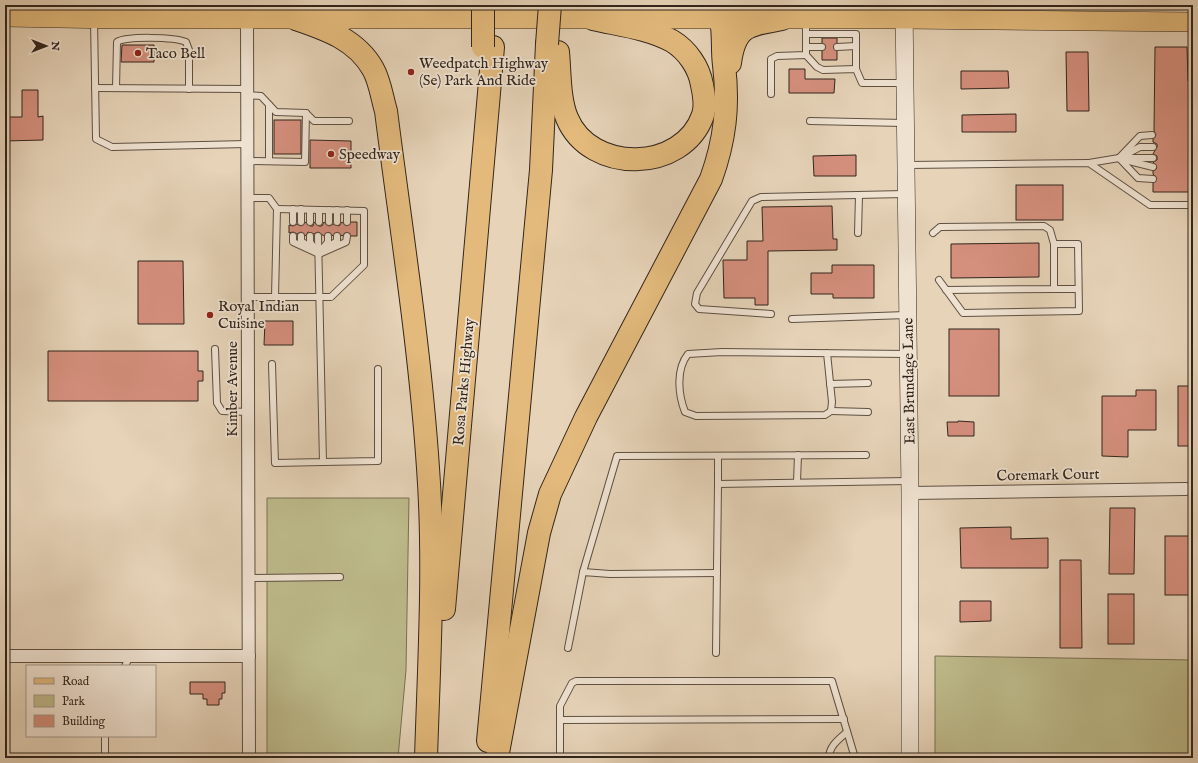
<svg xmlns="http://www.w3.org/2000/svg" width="1198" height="763" viewBox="0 0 1198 763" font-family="'IM FELL English',serif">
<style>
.green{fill:#bdba8a;stroke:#777053}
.building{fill:#d58f7d;stroke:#31251c}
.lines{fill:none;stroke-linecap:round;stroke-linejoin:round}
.lane-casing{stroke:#5e5043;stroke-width:8}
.street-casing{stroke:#5e5043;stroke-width:14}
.secondary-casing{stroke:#31251c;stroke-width:18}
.primary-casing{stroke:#31251c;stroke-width:20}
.highway-casing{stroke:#31251c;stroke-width:24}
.lane{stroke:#efe2d1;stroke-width:6}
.street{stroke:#efe2d1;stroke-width:12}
.secondary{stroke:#efe2d1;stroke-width:17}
.primary{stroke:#e3ba7c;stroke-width:19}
.highway{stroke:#e3ba7c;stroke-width:22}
.highway-bridge-casing{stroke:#31251c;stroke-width:24;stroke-linecap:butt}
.highway-bridge{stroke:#e3ba7c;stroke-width:22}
.poi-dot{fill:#8f2418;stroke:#efe2d1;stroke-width:1.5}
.labels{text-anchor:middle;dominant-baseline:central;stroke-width:3.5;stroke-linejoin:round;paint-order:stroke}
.poi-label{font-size:15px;fill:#31251c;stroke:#efe2d1;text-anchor:start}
.street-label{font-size:15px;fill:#31251c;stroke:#efe2d1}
</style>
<rect width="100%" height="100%" fill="#e6d3b8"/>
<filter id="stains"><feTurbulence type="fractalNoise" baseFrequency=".005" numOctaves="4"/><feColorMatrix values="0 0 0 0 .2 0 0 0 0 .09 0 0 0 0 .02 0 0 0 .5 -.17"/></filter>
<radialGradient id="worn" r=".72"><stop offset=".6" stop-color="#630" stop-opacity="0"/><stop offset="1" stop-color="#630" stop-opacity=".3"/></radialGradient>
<g class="green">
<path d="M267,498H409L406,670L398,758H267Z"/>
<path d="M935,656L1193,660V758H935Z"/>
</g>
<g class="building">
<path d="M822,38H837V43L833,47L837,51V60H822V51L826,47L822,43Z"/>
<path d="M122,45H154V62H121Z"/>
<path d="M1155,47H1187L1188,81H1193V192H1153V183L1157,179L1153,174V171L1157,168L1153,162L1157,160V156L1153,154L1157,147V144L1153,142V139L1156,135L1154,131Z"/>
<path d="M1066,52H1088L1089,111H1067Z"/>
<path d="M789,69H805V79H835L834,93H789Z"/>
<path d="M961,71H1008L1009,88L961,89Z"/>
<path d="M22,90H38V117L43,116V140L5,141V117H22Z"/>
<path d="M1016,114V132H962V115Z"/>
<rect x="274" y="120" width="27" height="34"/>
<path d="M310,140L351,141V168H310Z"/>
<path d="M856,155V176H814L813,156Z"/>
<rect x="1016" y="185" width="47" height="35"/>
<path d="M832,206L833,239H837V250L768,251V305H755V298H724L723,260H747V241H763L762,207Z"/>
<path d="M306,222L310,226H313L314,222L319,226H322L324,222L329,226L333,224L339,226L342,222L347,226L351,222H357V236H351L347,232L342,236L337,232L333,236L328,232L324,236L318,232L314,234L308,232L306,236L301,232L297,234L293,232L289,233V225L293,226L297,224L301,226Z"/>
<path d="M1039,243V277L951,278V244Z"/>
<path d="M138,261H183L184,324H138Z"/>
<path d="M832,265H874V298H833V294H811V273H832Z"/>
<path d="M265,321H293V345H264Z"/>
<rect x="949" y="329" width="50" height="67"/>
<path d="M48,351H198V371H203V381H198V401H48Z"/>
<rect x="1178" y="386" width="15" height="60"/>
<path d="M1136,390H1156V430H1128V457L1102,456V396H1136Z"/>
<path d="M958,421L974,422V436H948L947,422H958Z"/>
<path d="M1110,508H1135L1134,574H1109Z"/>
<path d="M1011,527V539L1048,538V568H961L960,528Z"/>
<rect x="1165" y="536" width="25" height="59"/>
<path d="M1060,560H1081L1082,648H1060Z"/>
<rect x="1108" y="594" width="26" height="50"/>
<path d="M960,601H991V621L960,622Z"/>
<path d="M190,682H225V693H222V699H219V705H207V699H203V694H190Z"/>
</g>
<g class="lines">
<g class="lane-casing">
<g id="lane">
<path d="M94,20L96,139L112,147L247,144"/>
<path d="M806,34H856V69"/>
<path d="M806,47H822"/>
<path d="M837,47L856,46"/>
<path d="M806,55L817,67L823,70L856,69L862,83H904"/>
<path d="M95,88L247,89"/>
<path d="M116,88L117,42C127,36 174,37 186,42L189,50V89"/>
<path d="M771,94V59L777,56L806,55V21"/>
<path d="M247,95L261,96L276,112L306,113L314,121H349"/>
<path d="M810,121L904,123"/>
<path d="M1123,156L1140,147H1153"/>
<path d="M1119,158L1140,136L1152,135"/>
<path d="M1119,158L1138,178L1153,179"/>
<path d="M1125,160L1153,167"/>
<path d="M247,161L305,162L306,113"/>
<path d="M269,161V105"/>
<path d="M1089,163L1119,158H1153"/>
<path d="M908,165L1089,163L1150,205H1193"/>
<path d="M248,198H269L277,209L275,297"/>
<path d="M293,209V222"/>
<path d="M310,210V222"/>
<path d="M319,210V222"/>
<path d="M329,210V222"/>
<path d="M347,210V222"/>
<path d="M301,222V209"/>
<path d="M337,222V210"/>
<path d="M858,233L859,195"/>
<path d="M933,233L940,227L1044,226L1050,230L1054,244"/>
<path d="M293,236V242L319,254"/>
<path d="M301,236V241L308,246"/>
<path d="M310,236V242L318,253"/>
<path d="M328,247L337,241V236"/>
<path d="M323,248L328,242V236"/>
<path d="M319,254L346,242L347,236"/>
<path d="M939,280L963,313L1079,311L1078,244H1054V289L946,290"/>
<path d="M1054,289H1078"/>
<path d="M248,297H331L364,265V211L277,209"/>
<path d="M771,314L699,309L695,304L697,293L752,201L761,197L905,194"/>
<path d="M792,319L906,315"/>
<path d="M215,349L217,403L222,411L248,412"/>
<path d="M827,353L832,402L831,411L825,415L696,416L685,412C678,394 676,369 688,354L722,352L907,354"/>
<path d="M272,364L275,463L323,462L318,236"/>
<path d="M830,384L868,383"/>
<path d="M831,411L868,412"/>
<path d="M718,456V484"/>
<path d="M323,462L378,461V369"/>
<path d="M797,482L798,455"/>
<path d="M583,572L617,456L866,455"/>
<path d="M249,578L340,577"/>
<path d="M568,648L583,572L610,574L717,573"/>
<path d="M716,653L718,484L908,481"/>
<path d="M125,666L130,656"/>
<path d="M560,720L844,719"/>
<path d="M855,757H908"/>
<path d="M105,758V736"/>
<path d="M560,758V706L572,683L576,681H832L855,758"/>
<path d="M789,758H829"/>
<path d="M829,758C829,746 839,739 847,732"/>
</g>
</g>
<g class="street-casing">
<g id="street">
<path d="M247,19L249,758"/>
<path d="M910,493L1186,489"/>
<path d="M5,656H249"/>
</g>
</g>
<g class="secondary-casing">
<path id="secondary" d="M904,5L910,493V758"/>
</g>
<g class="primary-casing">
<path id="primary" d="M5,17L114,19H904L1193,22"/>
</g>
<g class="highway-casing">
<g id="highway">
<path d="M326,5L335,14L344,19"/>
<path d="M296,19C326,29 357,40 373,69C380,81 382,98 386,111C401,229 420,348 428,468C435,564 429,661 426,758"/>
<path d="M558,52C560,73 559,99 567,118C590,174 683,173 703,115C706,106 704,94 702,85C699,67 687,50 672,41C648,28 619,25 593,19"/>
<path d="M730,63C735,25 749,25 782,19"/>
<path d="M444,609L493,47"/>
<path d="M488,741L541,170L547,44"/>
<path d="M497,758L539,533L550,494L586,417L711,179C725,140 729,106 724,65C722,50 724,35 721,19L717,12L710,5"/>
</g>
</g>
<use href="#lane" class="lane"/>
<use href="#street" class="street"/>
<use href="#secondary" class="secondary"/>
<use href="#primary" class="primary"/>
<use href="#highway" class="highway"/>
<g class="highway-bridge-casing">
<g id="highway-bridge">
<path d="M547,44L550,5"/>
<path d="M483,47V5"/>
</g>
</g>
<use href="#highway-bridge" class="highway-bridge"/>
</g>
<g class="poi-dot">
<circle cx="138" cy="53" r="4"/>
<circle cx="411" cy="72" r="4"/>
<circle cx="331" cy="154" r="4"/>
<circle cx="210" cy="315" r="4"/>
</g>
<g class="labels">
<g class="poi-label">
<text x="146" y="53">Taco Bell</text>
<text x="419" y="63">Weedpatch Highway<tspan x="419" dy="17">(Se) Park And Ride</tspan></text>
<text x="339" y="154">Speedway</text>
<text x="218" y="306">Royal Indian<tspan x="218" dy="17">Cuisine</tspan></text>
</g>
<g class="street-label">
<text transform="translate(909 381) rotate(-91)">East Brundage Lane</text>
<text transform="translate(464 382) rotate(-85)">Rosa Parks Highway</text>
<text transform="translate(232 389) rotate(-90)">Kimber Avenue</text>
<text transform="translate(1048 475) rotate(-1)">Coremark Court</text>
</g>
</g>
<rect width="1198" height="763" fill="none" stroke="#e6d3b8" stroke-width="20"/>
<rect x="6" y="6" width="1186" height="751" fill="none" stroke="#31251c" stroke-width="2"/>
<rect x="10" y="10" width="1178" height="743" fill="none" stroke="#31251c"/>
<rect x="26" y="665" width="130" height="72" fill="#efe2d1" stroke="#a39689"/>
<rect x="34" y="678" width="20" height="6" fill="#e3ba7c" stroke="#a39689"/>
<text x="62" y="685" font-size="12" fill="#31251c">Road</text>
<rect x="34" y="695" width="20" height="12" fill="#bdba8a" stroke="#a39689"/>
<text x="62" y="705" font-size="12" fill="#31251c">Park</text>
<rect x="34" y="715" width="20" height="12" fill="#d58f7d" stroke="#a39689"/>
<text x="62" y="725" font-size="12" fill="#31251c">Building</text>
<g transform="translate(46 46) rotate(90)" stroke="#efe2d1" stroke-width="3" paint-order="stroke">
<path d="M0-3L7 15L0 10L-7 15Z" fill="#31251c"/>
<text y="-6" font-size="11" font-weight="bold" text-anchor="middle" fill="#31251c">N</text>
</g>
<rect width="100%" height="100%" filter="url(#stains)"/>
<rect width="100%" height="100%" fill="url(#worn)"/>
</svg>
